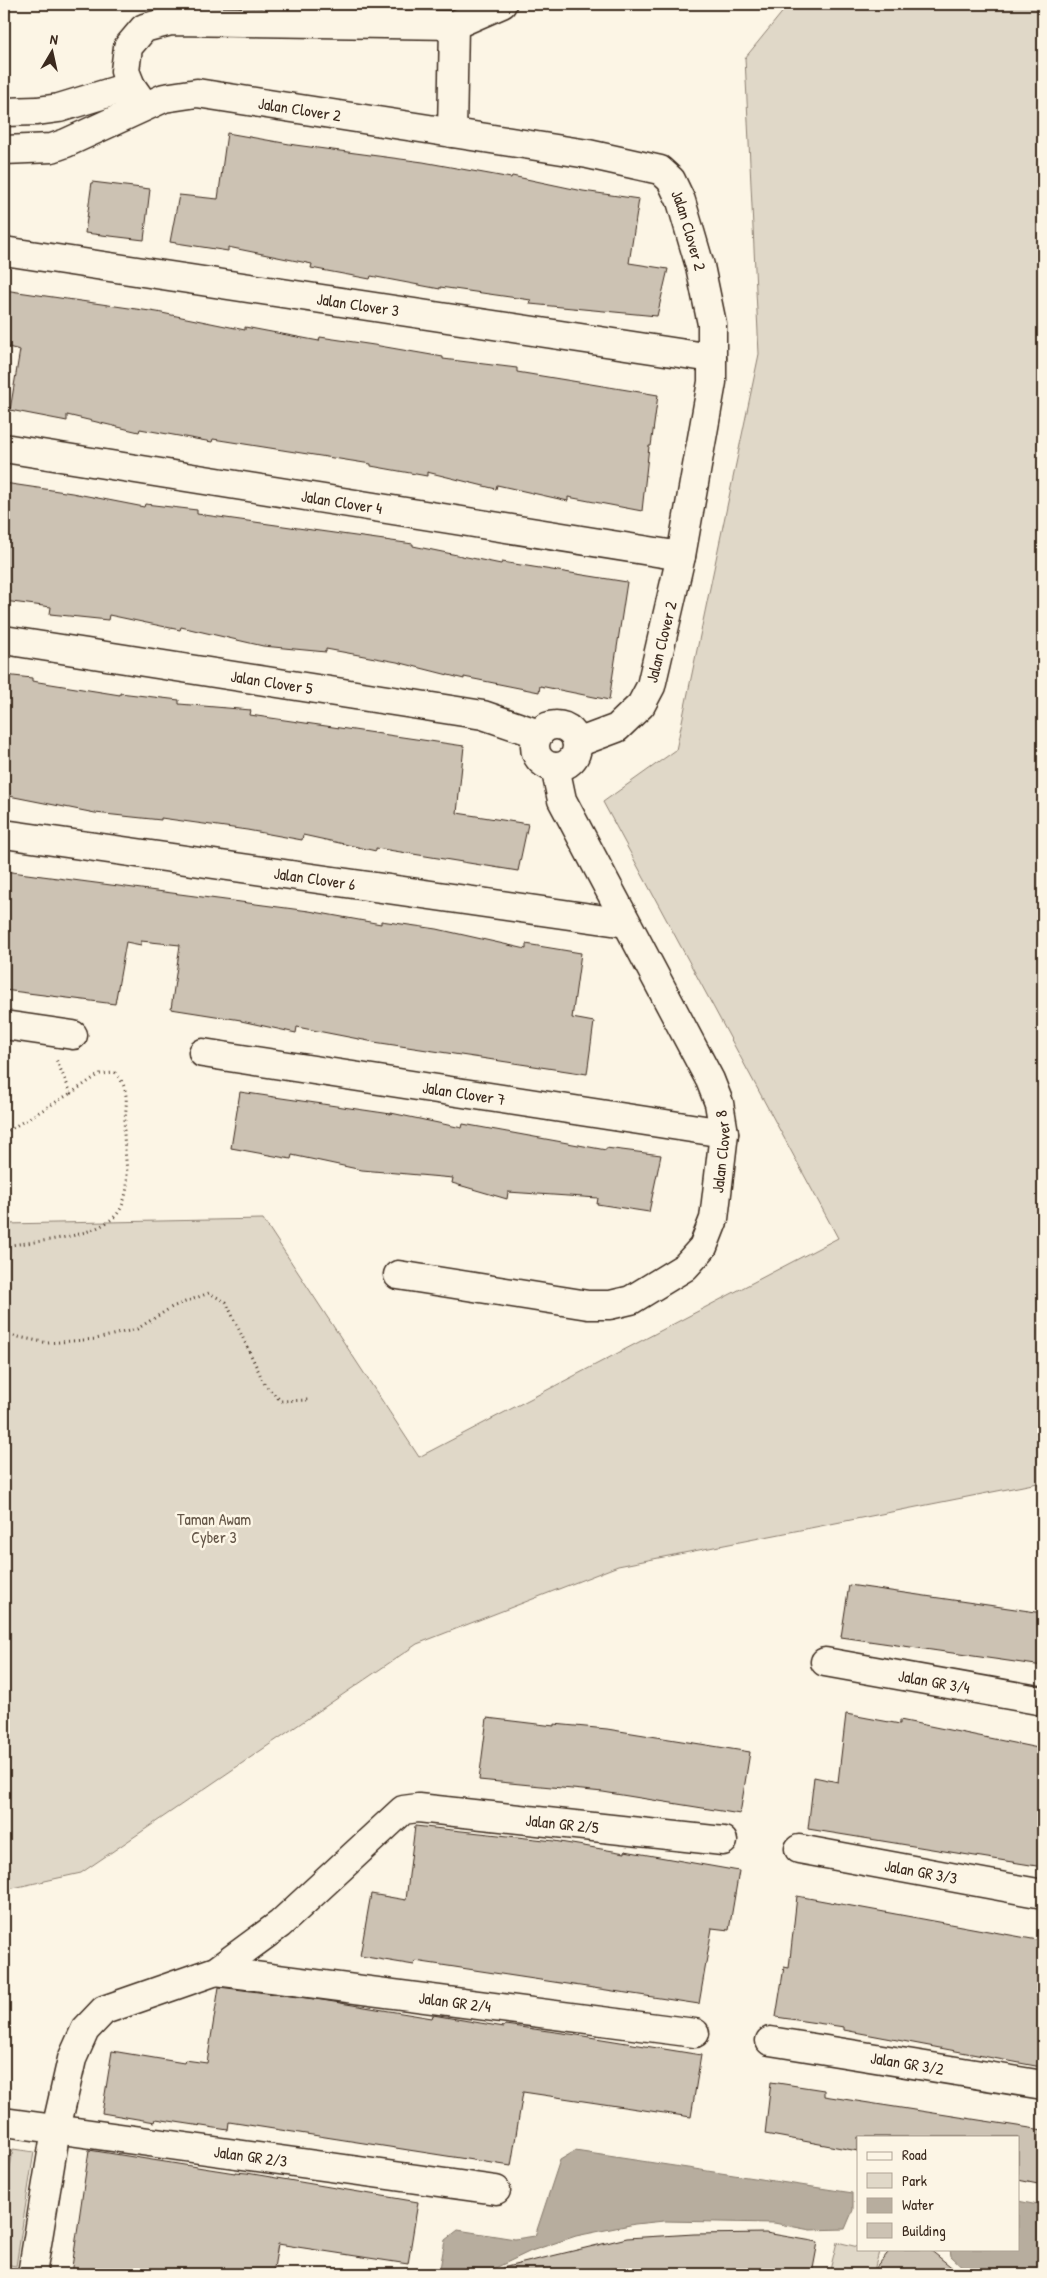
<svg xmlns="http://www.w3.org/2000/svg" width="1047" height="2278" viewBox="0 0 1047 2278" font-family="'Patrick Hand',sans-serif">
<style>
.green{fill:#e0d8c8;stroke:#8e8173}
.water{fill:#b7ad9e;stroke:#85796b}
.building{fill:#ccc2b3;stroke:#3b2a1e}
.lines{fill:none;stroke-linecap:round;stroke-linejoin:round}
.minor-casing{stroke:#3b2a1e;stroke-width:31}
.path{stroke:#3b2a1e;stroke-width:3;stroke-dasharray:1 4;stroke-linecap:butt}
.minor{stroke:#fcf5e5;stroke-width:28}
.labels{text-anchor:middle;dominant-baseline:central;stroke-width:5;stroke-linejoin:round;paint-order:stroke}
.street-label{font-size:16px;fill:#3b2a1e;stroke:#fcf5e5}
.park-label{font-size:16px;fill:#645648;stroke:#fcf5e5}
</style>
<rect width="100%" height="100%" fill="#fcf5e5"/>
<filter id="ink" filterUnits="userSpaceOnUse"><feTurbulence type="fractalNoise" baseFrequency=".02" numOctaves="2"/><feDisplacementMap in="SourceGraphic" scale="10" xChannelSelector="R" yChannelSelector="G"/><feConvolveMatrix kernelMatrix="1 2 1 2 8 2 1 2 1" color-interpolation-filters="sRGB"/></filter>
<g filter="url(#ink)">
<g class="green">
<path d="M789,4H1043V1482L618,1566L417,1644L81,1873L4,1890V1224L263,1219L419,1457L838,1238L603,802L676,750L759,354L745,58Z"/>
<path d="M13,2149L34,2152L16,2266L4,2264V2204Z"/>
<path d="M837,2242L858,2247V2249L879,2252L873,2274H829Z"/>
</g>
<g class="water">
<path d="M575,2151L853,2193V2210L845,2229L810,2230L774,2223L664,2221L635,2224L576,2236L531,2251L483,2274H439L445,2240L458,2230L515,2239L535,2236L560,2160Z"/>
<path d="M1018,2201L1043,2206V2274H970L951,2256L950,2249H1018Z"/>
</g>
<g class="building">
<path d="M227,133L295,145L423,162L511,178L512,176L583,191L639,199L629,263L668,269L657,316L530,304L531,300L440,287V289L371,276L370,279L311,268L312,264L228,247V251L170,242L179,195L218,199Z"/>
<path d="M92,182L150,189L144,240L85,233Z"/>
<path d="M4,290L157,312L245,330V327L319,341L320,337L374,345L443,357V359L517,368V372L658,395L651,446H649L642,511L568,497V501L497,485L496,489L427,472V476L371,466V464L213,439L212,442L140,429L139,432L67,415V421L10,410L20,350L4,346Z"/>
<path d="M4,483L72,493L144,507L145,504L197,510V514L413,544V546L501,564L502,562L627,582L609,700L540,686L539,692L464,677V679L397,662L326,649V652L263,646L181,627L180,630L109,615L108,620L50,614L51,607L4,601Z"/>
<path d="M4,675L32,678V681L120,695V693L179,700V704L251,710L250,715L464,746L457,813L528,824L518,871L376,848V851L303,835L302,840L247,830L161,818V820L95,813L4,795Z"/>
<path d="M4,871L309,911L381,924V921L437,929L526,949V944L581,953L572,1018L594,1022L587,1074L374,1042L297,1027L296,1033L241,1021V1020L171,1009L180,945L141,941V945L126,942L115,1004L4,990Z"/>
<path d="M240,1092L391,1114V1113L462,1128L463,1124L606,1150V1148L661,1155L649,1212L597,1204L598,1198L508,1192L507,1199L452,1183L453,1178L362,1170L292,1155L291,1159L231,1148Z"/>
<path d="M849,1585L1043,1613V1666L841,1637Z"/>
<path d="M846,1714L900,1724V1720L1043,1749V1867L808,1829L814,1777L838,1782Z"/>
<path d="M487,1718L554,1726V1724L607,1729L750,1752L740,1814L603,1792L479,1780Z"/>
<path d="M415,1826L554,1841L625,1853V1851L739,1871L729,1930L712,1928L699,2004L415,1961L414,1965L360,1956L371,1894L406,1900Z"/>
<path d="M797,1896L1043,1941V2043L1041,2067L844,2030V2027L776,2017L784,1967L789,1968Z"/>
<path d="M219,1987L322,2000L432,2018L433,2015L504,2027L505,2025L577,2035L701,2055L691,2117L523,2092L511,2166L229,2122L228,2130L156,2119L155,2122L102,2113L112,2051L184,2063L185,2060L207,2063Z"/>
<path d="M771,2082L824,2090V2096L1043,2130L1038,2184L1018,2180V2137H858V2151L765,2134Z"/>
<path d="M89,2150L235,2173V2172L247,2173L418,2202L408,2264L278,2244L273,2274H71Z"/>
<path d="M766,2233L818,2242L812,2274H503L502,2268L627,2238L694,2234Z"/>
<path d="M891,2249H929L960,2274H885L875,2269Z"/>
</g>
<g class="lines">
<g class="minor-casing">
<g id="minor">
<path d="M145,106L131,86L125,71L128,47L144,28L171,21L454,25L502,4"/>
<path d="M4,112L37,111L59,108L131,86"/>
<path d="M452,133L454,25"/>
<path id="s1" d="M4,150L52,148L66,143L164,98L197,93L588,154L660,170L671,180L681,201L700,266L712,324V382L681,556L651,686L641,705L617,728L577,743"/>
<path id="s2" d="M4,251L712,358"/>
<path id="s3" d="M4,448L681,556"/>
<path id="s4" d="M4,640L483,715L539,734"/>
<circle cx="556" cy="746" r="21"/>
<path id="s5" d="M4,834L626,923"/>
<path d="M4,1025L73,1035"/>
<path id="s6" d="M203,1053L724,1133"/>
<path id="s7" d="M398,1275L588,1305H610L631,1300L685,1267L703,1247L714,1219L724,1133L719,1103L710,1080L562,800L555,767"/>
<path id="s8" d="M825,1662L1043,1701"/>
<path id="s9" d="M799,1849L1043,1894"/>
<path id="s10" d="M216,1971L695,2033"/>
<path id="s11" d="M770,2041L1043,2085"/>
<path id="s12" d="M4,2122L496,2190"/>
<path id="s13" d="M32,2274L56,2129L72,2059L85,2030L104,2010L216,1971L280,1924L403,1810L418,1808L723,1841"/>
</g>
</g>
<g class="path">
<path d="M4,1133L71,1093"/>
<path d="M4,1246C36,1241 88,1239 113,1218C122,1211 125,1198 127,1187C128,1169 124,1149 124,1130C125,1110 132,1089 115,1073L100,1074L71,1093L55,1057"/>
<path d="M4,1334L48,1343L96,1339L137,1329L172,1307L209,1293L226,1302L265,1385L281,1401L308,1400"/>
</g>
<use href="#minor" class="minor"/>
</g>
</g>
<g class="labels">
<g class="street-label">
<text stroke="none"><textPath href="#s1" startOffset="308">Jalan Clover 2</textPath></text>
<text stroke="none"><textPath href="#s1" startOffset="742">Jalan Clover 2</textPath></text>
<text stroke="none"><textPath href="#s2" startOffset="358">Jalan Clover 3</textPath></text>
<text stroke="none"><textPath href="#s3" startOffset="342">Jalan Clover 4</textPath></text>
<text transform="translate(661 642) rotate(-76)">Jalan Clover 2</text>
<text stroke="none"><textPath href="#s4" startOffset="271">Jalan Clover 5</textPath></text>
<text stroke="none"><textPath href="#s5" startOffset="314">Jalan Clover 6</textPath></text>
<text stroke="none"><textPath href="#s6" startOffset="264">Jalan Clover 7</textPath></text>
<text stroke="none"><textPath href="#s7" startOffset="424">Jalan Clover 8</textPath></text>
<text stroke="none"><textPath href="#s8" startOffset="111">Jalan GR 3/4</textPath></text>
<text stroke="none"><textPath href="#s13" startOffset="804">Jalan GR 2/5</textPath></text>
<text stroke="none"><textPath href="#s9" startOffset="124">Jalan GR 3/3</textPath></text>
<text stroke="none"><textPath href="#s10" startOffset="241">Jalan GR 2/4</textPath></text>
<text stroke="none"><textPath href="#s11" startOffset="139">Jalan GR 3/2</textPath></text>
<text stroke="none"><textPath href="#s12" startOffset="249">Jalan GR 2/3</textPath></text>
</g>
<g class="park-label">
<text x="214" y="1519">Taman Awam<tspan x="214" dy="18">Cyber 3</tspan></text>
</g>
</g>
<rect width="1047" height="2278" fill="none" stroke="#fcf5e5" stroke-width="20"/>
<rect x="10" y="10" width="1027" height="2258" fill="none" stroke="#3b2a1e" stroke-width="2" filter="url(#ink)"/>
<rect x="857" y="2136" width="162" height="115" fill="#fcf5e5" stroke="#afa495"/>
<rect x="867" y="2152" width="25" height="8" fill="#fcf5e5" stroke="#afa495"/>
<text x="902" y="2160" font-size="15" fill="#3b2a1e">Road</text>
<rect x="867" y="2173" width="25" height="15" fill="#e0d8c8" stroke="#afa495"/>
<text x="902" y="2186" font-size="15" fill="#3b2a1e">Park</text>
<rect x="867" y="2198" width="25" height="15" fill="#b7ad9e" stroke="#afa495"/>
<text x="902" y="2210" font-size="15" fill="#3b2a1e">Water</text>
<rect x="867" y="2223" width="25" height="15" fill="#ccc2b3" stroke="#afa495"/>
<text x="902" y="2236" font-size="15" fill="#3b2a1e">Building</text>
<g transform="translate(52 52) rotate(9)" stroke="#fcf5e5" stroke-width="4" paint-order="stroke">
<path d="M0-4L9 19L0 12L-9 19Z" fill="#3b2a1e"/>
<text y="-8" font-size="14" font-weight="bold" text-anchor="middle" fill="#3b2a1e">N</text>
</g>
</svg>
